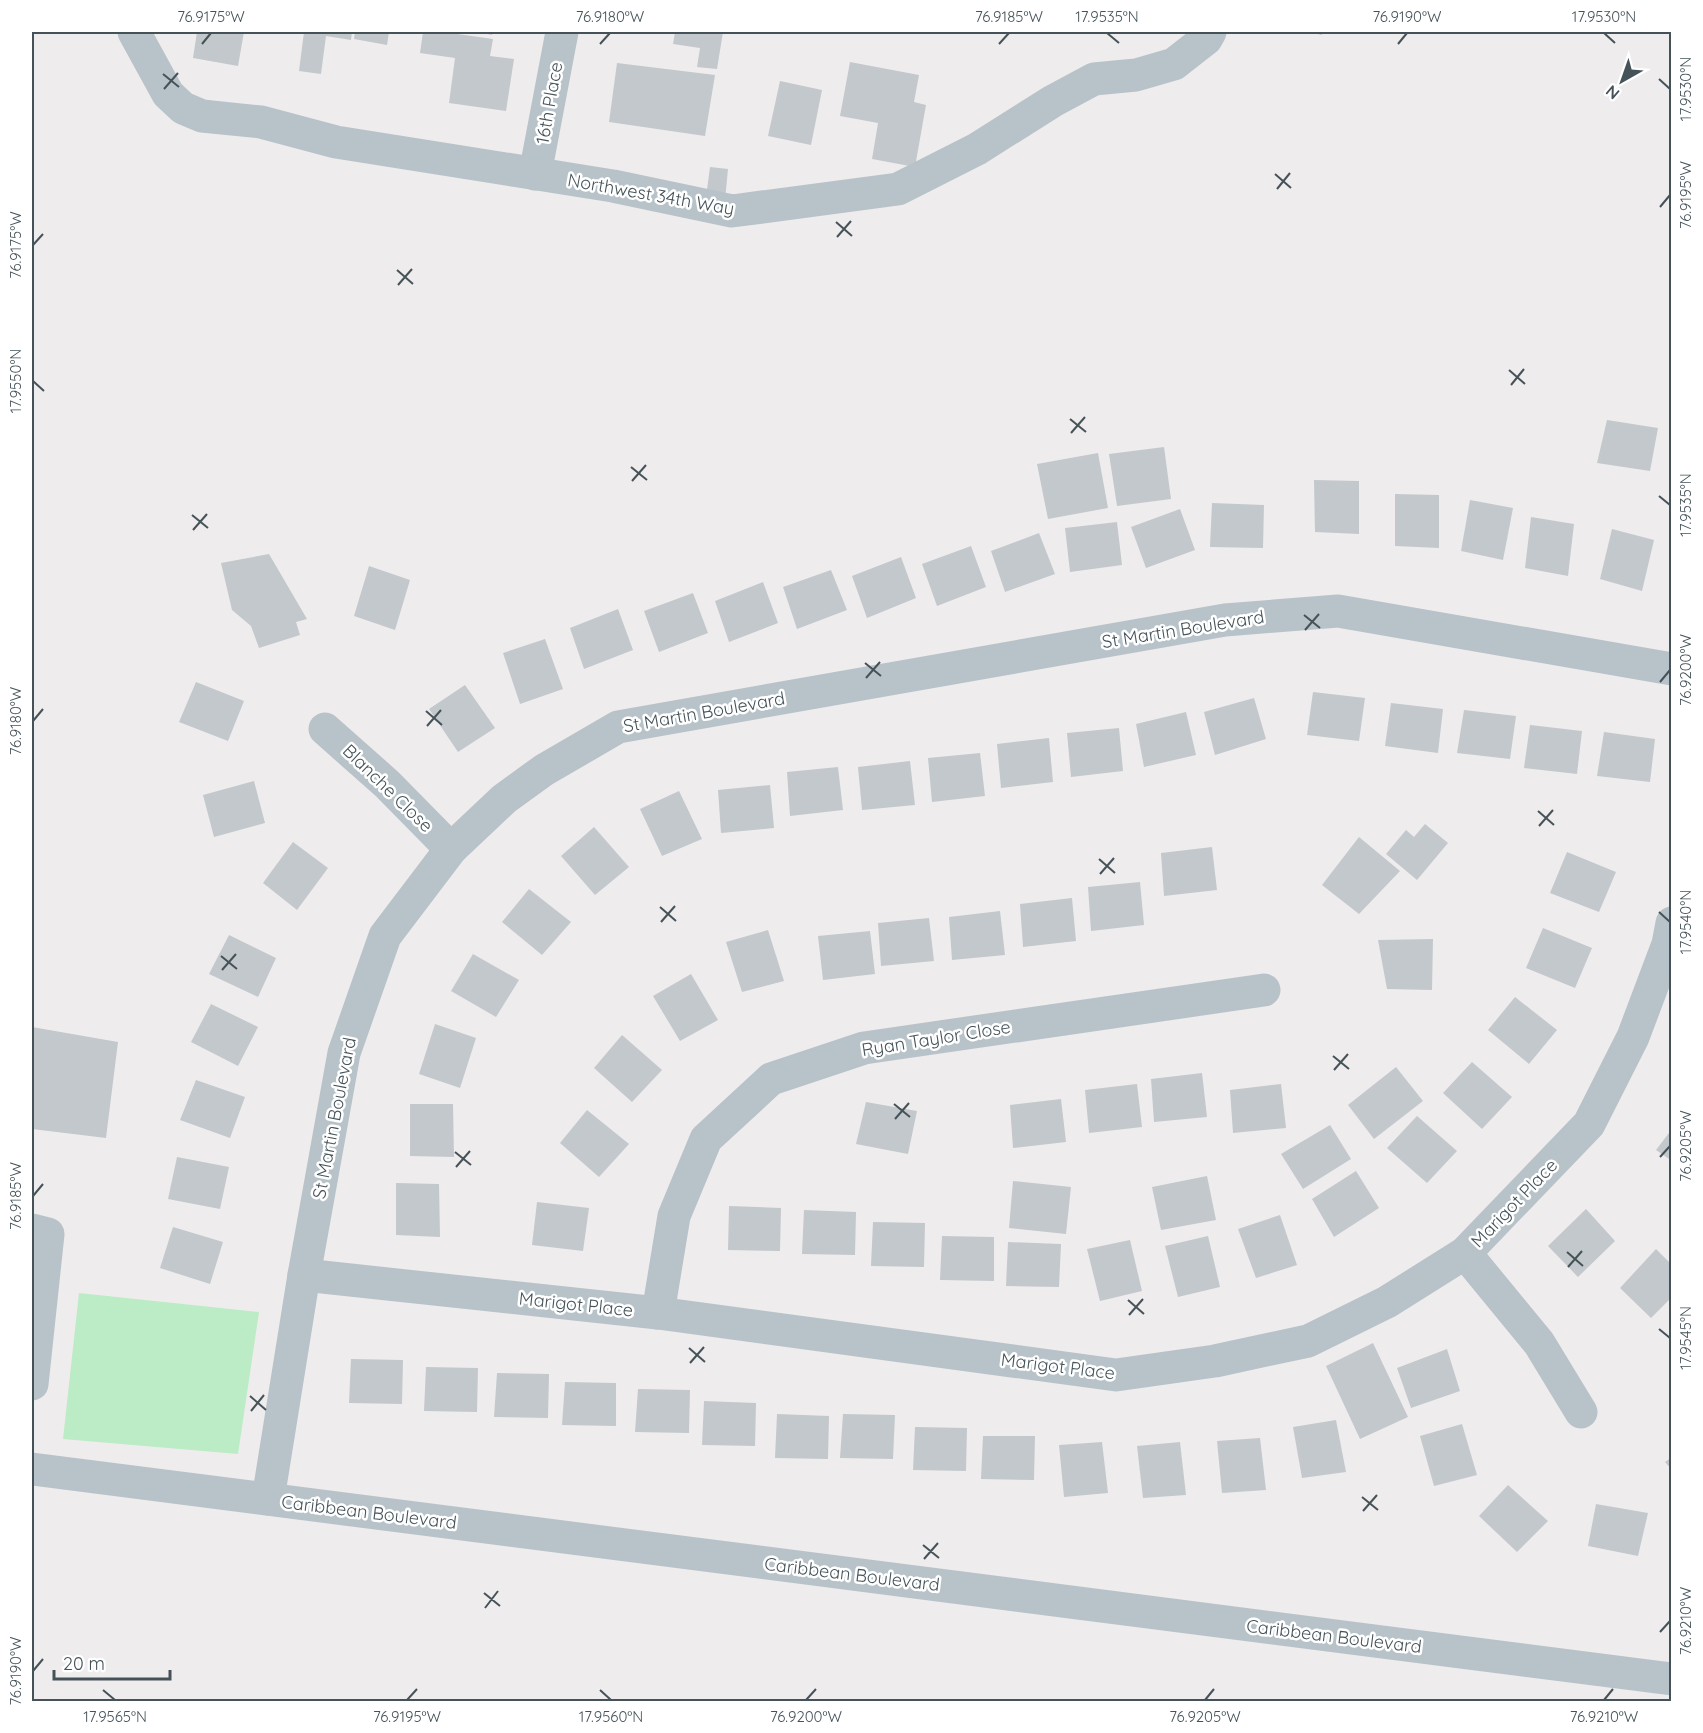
<svg xmlns="http://www.w3.org/2000/svg" width="1703" height="1733" viewBox="0 0 1703 1733" font-family="Quicksand,sans-serif">
<style>
.green{fill:#bbecc5}
.building{fill:#c3c8cc}
.lines{fill:none;stroke-linecap:round;stroke-linejoin:round}
.minor{stroke:#b8c3c9;stroke-width:33}
.ticks{fill:none;stroke:#455359;stroke-width:2}
.labels{text-anchor:middle;dominant-baseline:central;stroke-width:5;stroke-linejoin:round;paint-order:stroke}
.street-label{font-size:18px;fill:#455359;stroke:#fff}
.neatline{fill:none;stroke:#455359;stroke-width:2}
.ticks-label{font-size:15px;text-anchor:middle;fill:#455359}
</style>
<rect width="100%" height="100%" fill="#efeced"/>
<path class="green" d="M79,1293L259,1312L238,1454L63,1439Z"/>
<g class="building">
<path d="M197,32H244L238,66L193,58Z"/>
<path d="M304,32H352L351,40L326,36L321,74L299,71Z"/>
<path d="M355,32H389L387,45L354,39Z"/>
<path d="M423,32H443L493,39L490,56L514,59L506,111L449,103L455,58L420,53Z"/>
<path d="M477,32H492V35Z"/>
<path d="M675,32H723L717,69L697,67L700,48L673,44Z"/>
<path d="M1307,32H1322V35Z"/>
<path d="M850,62L919,75L914,102L926,105L915,167L872,159L878,123L840,116Z"/>
<path d="M617,63L715,75L705,136L609,122Z"/>
<path d="M780,81L822,90L811,145L768,136Z"/>
<path d="M710,167L728,169L725,200L706,197Z"/>
<path d="M1607,420L1658,428L1650,471L1597,463Z"/>
<path d="M1164,447L1171,499L1117,506L1109,454Z"/>
<path d="M1098,453L1108,508L1048,519L1037,464Z"/>
<path d="M1314,480L1359,481V534L1315,532Z"/>
<path d="M1395,494L1439,495V548L1395,546Z"/>
<path d="M1470,500L1513,508L1503,560L1461,551Z"/>
<path d="M1212,503L1264,505L1263,548L1210,547Z"/>
<path d="M1180,509L1195,550L1146,568L1131,527Z"/>
<path d="M1531,517L1574,524L1568,576L1525,568Z"/>
<path d="M1117,522L1122,565L1070,572L1065,528Z"/>
<path d="M1612,529L1654,540L1642,591L1600,579Z"/>
<path d="M1039,533L1055,574L1005,592L991,551Z"/>
<path d="M971,546L986,587L937,606L922,564Z"/>
<path d="M269,554L307,619L296,622L300,635L259,648L251,626L232,610L221,563Z"/>
<path d="M901,557L916,598L867,618L852,576Z"/>
<path d="M369,566L410,580L395,630L354,616Z"/>
<path d="M831,570L847,610L797,629L783,587Z"/>
<path d="M763,582L778,623L729,642L715,601Z"/>
<path d="M693,593L708,633L659,652L644,611Z"/>
<path d="M618,609L633,650L584,669L570,628Z"/>
<path d="M545,639L563,689L520,704L503,653Z"/>
<path d="M196,682L244,701L228,741L179,722Z"/>
<path d="M465,685L495,728L458,752L429,709Z"/>
<path d="M1313,692L1365,698L1359,741L1307,735Z"/>
<path d="M1254,698L1266,739L1215,755L1204,712Z"/>
<path d="M1391,703L1443,709L1438,753L1385,746Z"/>
<path d="M1464,710L1516,716L1510,759L1457,753Z"/>
<path d="M1186,712L1196,755L1144,767L1136,724Z"/>
<path d="M1530,725L1582,731L1577,774L1524,768Z"/>
<path d="M1119,728L1123,771L1071,777L1067,733Z"/>
<path d="M1604,732L1655,739L1650,782L1597,776Z"/>
<path d="M1049,738L1053,782L1001,788L997,744Z"/>
<path d="M980,753L985,796L932,802L928,758Z"/>
<path d="M910,761L915,805L862,810L858,767Z"/>
<path d="M838,767L843,810L790,816L787,772Z"/>
<path d="M254,781L265,823L214,837L203,795Z"/>
<path d="M770,785L774,828L721,833L718,790Z"/>
<path d="M679,791L702,839L662,856L640,809Z"/>
<path d="M1425,824L1448,843L1417,880L1386,854L1406,830L1414,837Z"/>
<path d="M594,827L629,867L595,895L561,856Z"/>
<path d="M1359,837L1400,871L1359,914L1322,885Z"/>
<path d="M293,842L328,868L297,910L263,883Z"/>
<path d="M1212,847L1217,890L1164,896L1161,853Z"/>
<path d="M1567,852L1616,872L1599,912L1550,893Z"/>
<path d="M1140,882L1144,925L1091,931L1088,887Z"/>
<path d="M529,889L571,922L542,955L502,922Z"/>
<path d="M1072,898L1076,941L1023,947L1020,904Z"/>
<path d="M1000,911L1005,955L952,960L949,917Z"/>
<path d="M929,918L934,961L881,966L878,923Z"/>
<path d="M1543,928L1592,948L1575,988L1526,968Z"/>
<path d="M768,930L784,981L742,992L726,942Z"/>
<path d="M870,931L875,974L823,980L818,936Z"/>
<path d="M229,935L276,958L258,997L209,974Z"/>
<path d="M1433,939L1432,990L1387,989L1378,940Z"/>
<path d="M473,954L519,980L496,1017L451,991Z"/>
<path d="M691,974L718,1020L680,1041L653,996Z"/>
<path d="M1515,997L1557,1030L1529,1064L1488,1030Z"/>
<path d="M211,1004L258,1027L238,1066L191,1042Z"/>
<path d="M435,1024L476,1038L460,1088L419,1074Z"/>
<path d="M32,1027L118,1042L106,1138L32,1129Z"/>
<path d="M622,1035L662,1070L632,1102L594,1068Z"/>
<path d="M1472,1062L1512,1097L1482,1129L1443,1093Z"/>
<path d="M1396,1067L1423,1101L1374,1139L1348,1105Z"/>
<path d="M1202,1073L1207,1117L1154,1122L1151,1079Z"/>
<path d="M196,1080L245,1097L230,1138L180,1120Z"/>
<path d="M1137,1084L1142,1127L1089,1133L1085,1090Z"/>
<path d="M1281,1084L1286,1128L1233,1133L1230,1090Z"/>
<path d="M1061,1099L1066,1142L1013,1148L1010,1105Z"/>
<path d="M866,1102L917,1111L908,1154L856,1144Z"/>
<path d="M410,1104H453L454,1157L410,1156Z"/>
<path d="M587,1110L629,1144L599,1177L560,1143Z"/>
<path d="M1417,1116L1457,1151L1427,1183L1387,1148Z"/>
<path d="M1330,1125L1351,1159L1303,1189L1281,1154Z"/>
<path d="M1672,1129V1161L1656,1150Z"/>
<path d="M177,1157L229,1167L220,1209L168,1199Z"/>
<path d="M1356,1171L1379,1208L1334,1237L1312,1199Z"/>
<path d="M1207,1176L1216,1220L1161,1230L1152,1187Z"/>
<path d="M1013,1181L1071,1187L1066,1234L1009,1228Z"/>
<path d="M396,1183L439,1184L440,1237L396,1235Z"/>
<path d="M537,1202L589,1208L583,1251L532,1245Z"/>
<path d="M729,1206L781,1208L780,1251L728,1250Z"/>
<path d="M1586,1209L1615,1241L1578,1277L1548,1246Z"/>
<path d="M804,1210L856,1212L855,1255L802,1254Z"/>
<path d="M1280,1215L1297,1265L1256,1278L1238,1229Z"/>
<path d="M873,1222L925,1223L924,1267L871,1266Z"/>
<path d="M173,1227L223,1242L210,1284L160,1268Z"/>
<path d="M942,1236L994,1237V1281L940,1280Z"/>
<path d="M1208,1236L1220,1287L1178,1297L1165,1246Z"/>
<path d="M1130,1240L1142,1291L1100,1301L1087,1249Z"/>
<path d="M1008,1242L1061,1244L1059,1287L1006,1286Z"/>
<path d="M1656,1249L1672,1265V1297L1651,1318L1620,1288Z"/>
<path d="M1373,1343L1408,1417L1360,1439L1326,1366Z"/>
<path d="M1447,1349L1460,1391L1411,1408L1397,1368Z"/>
<path d="M351,1359L403,1360L402,1404L349,1403Z"/>
<path d="M426,1367L478,1368L477,1412L424,1411Z"/>
<path d="M497,1373L549,1374L548,1418L494,1417Z"/>
<path d="M565,1382L616,1383V1426L562,1425Z"/>
<path d="M638,1389L690,1390L689,1433L635,1432Z"/>
<path d="M704,1401L756,1403L755,1446L702,1445Z"/>
<path d="M777,1414L829,1416L828,1459L775,1458Z"/>
<path d="M843,1414L895,1415L893,1459L840,1458Z"/>
<path d="M1336,1420L1346,1472L1302,1478L1293,1427Z"/>
<path d="M1462,1424L1477,1475L1434,1486L1420,1436Z"/>
<path d="M915,1427L967,1428L966,1471L913,1470Z"/>
<path d="M983,1436H1035L1034,1480L981,1479Z"/>
<path d="M1260,1438L1266,1490L1222,1493L1217,1441Z"/>
<path d="M1102,1442L1108,1493L1064,1497L1059,1445Z"/>
<path d="M1180,1442L1186,1495L1143,1498L1137,1446Z"/>
<path d="M1672,1457V1470L1665,1462Z"/>
<path d="M1508,1485L1548,1521L1517,1552L1479,1516Z"/>
<path d="M1596,1504L1648,1513L1638,1556L1588,1546Z"/>
</g>
<g class="lines">
<g class="minor">
<path d="M134,32L168,94L183,108L202,116L261,122L336,142L613,186L732,211L898,189L977,149L1053,101L1094,79L1136,75L1174,64L1206,39L1210,32"/>
<path d="M535,174L562,32"/>
<path d="M325,729L387,784L451,849"/>
<path d="M32,1230L48,1234L32,1384"/>
<path d="M1465,1253L1539,1343L1581,1412"/>
<path d="M304,1275L658,1313L1116,1375L1215,1361L1308,1341L1387,1302L1465,1253L1589,1124L1633,1037L1668,944L1672,923"/>
<path d="M658,1313L674,1216L706,1139L771,1079L864,1048L1264,990"/>
<path d="M32,1469L1672,1679"/>
<path d="M268,1499L304,1275L344,1053L385,936L451,849L504,799L544,770L618,727L1225,620L1338,611L1672,669"/>
</g>
</g>
<path class="ticks" d="M1107,33L1119,43M1604,33L1615,43M202,44L211,33M600,44L610,33M999,44L1009,33M1398,44L1407,33M163,74L179,87M1659,79L1670,89M164,89L178,73M1275,174L1291,188M1277,189L1290,173M1660,207L1670,195M836,222L852,236M837,237L851,221M33,245L43,234M397,270L413,284M398,285L412,269M1509,370L1525,384M33,381L44,391M1511,385L1524,369M1070,419L1086,432M1071,433L1085,417M631,467L647,480M632,481L646,465M1659,496L1670,505M192,515L208,528M193,530L207,514M1304,615L1320,628M1305,630L1319,614M865,663L881,676M866,678L880,662M1660,682L1670,670M426,711L442,725M33,721L43,709M427,726L441,710M1538,811L1554,825M1539,826L1553,810M1099,859L1115,873M1100,874L1114,858M660,907L676,921M1659,912L1670,922M661,922L675,906M221,956L237,969M222,970L236,954M1333,1056L1349,1069M1334,1070L1348,1054M894,1104L910,1117M895,1119L909,1103M455,1152L471,1165M1660,1157L1670,1146M456,1167L470,1151M33,1196L43,1184M1567,1252L1583,1266M1568,1267L1582,1251M1128,1300L1144,1314M1129,1315L1143,1299M1659,1329L1670,1338M689,1348L705,1362M690,1363L704,1347M250,1396L266,1410M251,1411L264,1395M1362,1497L1378,1510M1363,1511L1377,1495M923,1545L939,1558M924,1559L938,1543M484,1593L500,1606M485,1608L498,1591M1660,1632L1670,1621M33,1671L43,1659M103,1690L115,1700M600,1690L611,1700M407,1700L417,1689M806,1700L816,1689M1205,1700L1214,1689M1604,1700L1613,1689"/>
<g class="labels">
<g class="street-label">
<text transform="translate(549 103) rotate(-80)">16th Place</text>
<text transform="translate(651 194) rotate(10)">Northwest 34th Way</text>
<text transform="translate(1183 629) rotate(-9)">St Martin Boulevard</text>
<text transform="translate(704 712) rotate(-10)">St Martin Boulevard</text>
<text transform="translate(388 788) rotate(44)">Blanche Close</text>
<text transform="translate(936 1038) rotate(-9)">Ryan Taylor Close</text>
<text transform="translate(334 1118) rotate(-79)">St Martin Boulevard</text>
<text transform="translate(1514 1203) rotate(-46)">Marigot Place</text>
<text transform="translate(576 1304) rotate(6)">Marigot Place</text>
<text transform="translate(1058 1366) rotate(7)">Marigot Place</text>
<text transform="translate(369 1512) rotate(7)">Caribbean Boulevard</text>
<text transform="translate(852 1574) rotate(7)">Caribbean Boulevard</text>
<text transform="translate(1334 1636) rotate(7)">Caribbean Boulevard</text>
</g>
</g>
<rect width="1703" height="1733" fill="none" stroke="#ffffff" stroke-width="66"/>
<g transform="translate(1622 81) rotate(220)" stroke="#ffffff" stroke-width="4.5" paint-order="stroke">
<path d="M0-4.5L10 22L0 15L-10 22Z" fill="#455359"/>
<text y="-9" font-size="16" font-weight="bold" text-anchor="middle" fill="#455359">N</text>
</g>
<path d="M54 1670v9h116v-9" fill="none" stroke="#455359" stroke-width="3"/>
<text x="63" y="1670" font-size="18" fill="#455359" stroke="#ffffff" stroke-width="4.5" paint-order="stroke">20 m</text>
<rect x="33" y="33" width="1637" height="1667" class="neatline"/>
<g class="ticks-label">
<text x="211" y="22">76.9175°W</text>
<text x="610" y="22">76.9180°W</text>
<text x="1009" y="22">76.9185°W</text>
<text x="1107" y="22">17.9535°N</text>
<text x="1407" y="22">76.9190°W</text>
<text x="1604" y="22">17.9530°N</text>
<text transform="translate(1686 89) rotate(-90)" y="5">17.9530°N</text>
<text transform="translate(1686 195) rotate(-90)" y="5">76.9195°W</text>
<text transform="translate(16 245) rotate(-90)" y="5">76.9175°W</text>
<text transform="translate(16 381) rotate(-90)" y="5">17.9550°N</text>
<text transform="translate(1686 505) rotate(-90)" y="5">17.9535°N</text>
<text transform="translate(1686 670) rotate(-90)" y="5">76.9200°W</text>
<text transform="translate(16 721) rotate(-90)" y="5">76.9180°W</text>
<text transform="translate(1686 922) rotate(-90)" y="5">17.9540°N</text>
<text transform="translate(1686 1146) rotate(-90)" y="5">76.9205°W</text>
<text transform="translate(16 1196) rotate(-90)" y="5">76.9185°W</text>
<text transform="translate(1686 1338) rotate(-90)" y="5">17.9545°N</text>
<text transform="translate(1686 1621) rotate(-90)" y="5">76.9210°W</text>
<text transform="translate(16 1671) rotate(-90)" y="5">76.9190°W</text>
<text x="115" y="1722">17.9565°N</text>
<text x="407" y="1722">76.9195°W</text>
<text x="611" y="1722">17.9560°N</text>
<text x="806" y="1722">76.9200°W</text>
<text x="1205" y="1722">76.9205°W</text>
<text x="1604" y="1722">76.9210°W</text>
</g>
</svg>
